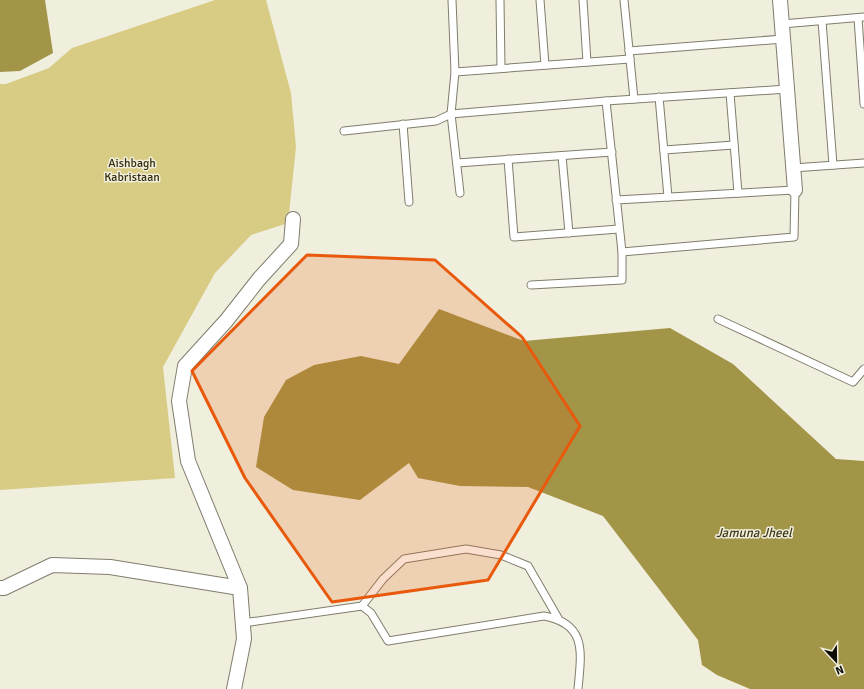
<svg xmlns="http://www.w3.org/2000/svg" width="864" height="689" viewBox="0 0 864 689" font-family="Signika,sans-serif">
<style>
.green{fill:#d8cb83}
.water{fill:#a29548}
.lines{fill:none;stroke-linecap:round;stroke-linejoin:round}
.service-casing{stroke:#807d6e;stroke-width:9}
.minor-casing{stroke:#807d6e;stroke-width:16}
.service{stroke:#fff;stroke-width:7}
.minor{stroke:#fff;stroke-width:14}
.marked{fill:#e8590c;fill-opacity:0.2;stroke:#e8590c;stroke-width:3;stroke-linejoin:round}
.labels{text-anchor:middle;dominant-baseline:central;stroke-width:3;stroke-linejoin:round;paint-order:stroke}
.park-label{font-size:12px;fill:#342e0b;stroke:#f0eedc}
.water-label{font-size:13px;font-style:italic;fill:#413b1a;stroke:#f0eedc}
</style>
<rect width="100%" height="100%" fill="#f0eedc"/>
<path class="green" d="M215,0H266L291,93L296,147L288,223L251,235L215,273L163,367L175,478L0,490V84H6L49,68L72,48Z"/>
<g class="water">
<path d="M0,0H45L53,53L20,71L0,72Z"/>
<path d="M439,309L524,341L670,328L733,364L836,459L864,461V689H750L717,675L702,665L698,640L603,516L528,487L460,486L418,478L409,463L360,500L293,490L256,467L264,417L286,380L314,365L361,356L399,364Z"/>
</g>
<g class="lines">
<g class="service-casing">
<g id="service">
<path d="M452,0L455,72L451,114L460,193"/>
<path d="M500,0L501,68"/>
<path d="M540,0L545,65"/>
<path d="M583,0L587,62"/>
<path d="M624,0L634,99"/>
<path d="M858,18L864,104"/>
<path d="M822,21L833,165"/>
<path d="M782,24L864,17"/>
<path d="M629,51L783,39"/>
<path d="M455,72L630,59"/>
<path d="M730,93L738,193"/>
<path d="M659,97L668,197"/>
<path d="M606,101C611,151 617,202 622,252L794,237L795,190L616,200"/>
<path d="M403,124L409,202"/>
<path d="M344,131L436,121L451,114L606,101L787,89"/>
<path d="M664,150L734,145"/>
<path d="M562,156L569,233"/>
<path d="M508,159L514,237L619,229"/>
<path d="M457,163L612,152"/>
<path d="M793,168L864,163"/>
<path d="M531,285L622,280V252"/>
<path d="M718,319L853,382L864,369"/>
<path d="M362,606L383,579L404,559L466,549L501,555L528,566L558,618"/>
<path d="M243,623L362,606L371,613L388,641L544,616C588,624 581,654 578,689"/>
</g>
</g>
<g class="minor-casing">
<g id="minor">
<path d="M780,0L795,190"/>
<path d="M0,588H4L52,565L110,567L240,588"/>
<path d="M234,689L244,639L240,588L188,461L179,401L185,366L226,321L259,279L291,244L293,219"/>
</g>
</g>
<use href="#service" class="service"/>
<use href="#minor" class="minor"/>
</g>
<path class="marked" d="M307,255L435,260L522,337L580,426L488,580L332,602L245,478L192,371Z"/>
<g class="labels">
<g class="park-label">
<text x="132" y="163">Aishbagh<tspan x="132" dy="14">Kabristaan</tspan></text>
</g>
<g class="water-label">
<text x="754" y="533">Jamuna Jheel</text>
</g>
</g>
<g transform="translate(836 661) rotate(158)" stroke="#f0eedc" stroke-width="3" paint-order="stroke">
<path d="M0-3L7 15L0 10L-7 15Z" fill="#0c0b06"/>
<text y="-6" font-size="11" font-weight="bold" text-anchor="middle" fill="#0c0b06">N</text>
</g>
</svg>
